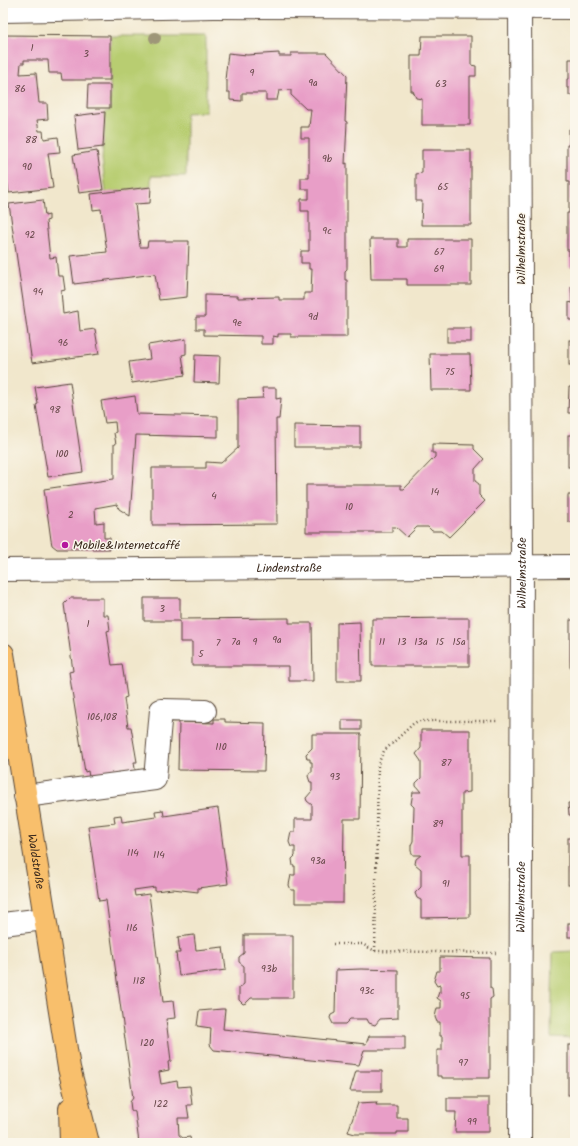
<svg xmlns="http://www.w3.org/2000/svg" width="578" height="1146" viewBox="0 0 578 1146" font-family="Kalam,sans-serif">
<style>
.green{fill:#b8cd71;stroke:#7a7c48}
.building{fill:#e89ec7}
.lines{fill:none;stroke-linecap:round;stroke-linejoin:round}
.minor-casing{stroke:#564638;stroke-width:24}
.major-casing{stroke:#564638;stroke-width:24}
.path{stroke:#564638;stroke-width:2.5;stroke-dasharray:1 3;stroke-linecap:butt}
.minor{stroke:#fff;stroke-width:22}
.major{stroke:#f8bf6c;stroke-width:22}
.tree{fill:#9e9678}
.poi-dot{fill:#b5179e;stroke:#fbf7ec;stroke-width:1.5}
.labels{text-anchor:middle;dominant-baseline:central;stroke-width:3;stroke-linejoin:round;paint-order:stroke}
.number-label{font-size:10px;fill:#664748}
.street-label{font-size:12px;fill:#3b2a1e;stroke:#fbf7ec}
.poi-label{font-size:12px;fill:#3b2a1e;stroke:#fbf7ec;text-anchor:start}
</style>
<rect width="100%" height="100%" fill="#fbf7ec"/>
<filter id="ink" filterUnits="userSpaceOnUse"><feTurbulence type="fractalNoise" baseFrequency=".025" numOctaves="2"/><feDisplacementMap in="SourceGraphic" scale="8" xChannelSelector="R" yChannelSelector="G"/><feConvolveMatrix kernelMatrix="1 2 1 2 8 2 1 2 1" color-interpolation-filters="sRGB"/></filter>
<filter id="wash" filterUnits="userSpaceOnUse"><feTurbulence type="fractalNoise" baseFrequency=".012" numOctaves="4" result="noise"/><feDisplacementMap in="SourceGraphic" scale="16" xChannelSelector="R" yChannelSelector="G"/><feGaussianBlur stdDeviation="0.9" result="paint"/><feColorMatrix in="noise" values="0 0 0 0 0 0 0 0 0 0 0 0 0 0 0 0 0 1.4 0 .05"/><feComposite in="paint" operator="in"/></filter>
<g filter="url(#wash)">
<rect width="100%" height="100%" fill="#f1e7cc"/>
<g class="green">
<path d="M110,36H206V112L186,113V176H151V187L106,193L102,159L105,112L110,111Z"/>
<path d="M575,951V1038L551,1037L553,952Z"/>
</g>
<g id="blocks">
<g class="building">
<path d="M3,35L110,36V80H62L61,73H49L48,60H24V63H21L20,74L36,73L39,103H47L48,119L37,120L39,131H43L44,139L58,137L60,152L48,153L53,188L9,193L3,151Z"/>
<path d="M422,36H471V65L476,66V76H470V125H422V99L416,98L413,91H411V56H421Z"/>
<path d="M228,53L247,55L279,53V56H291V53H326L347,75L345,121L347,122L345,164L347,163V269L345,271V280H347V337H291V334H278V337L273,336V344H261V336L204,335V329H196V317H205V295L238,296V298L279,297V300H304V293H311L312,269H309V263H301V251H309V211H301V199H309V189H301V178H309V138H301V127H309L311,109H306L291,95V90L279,91L277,100H266V93H242V101L230,100V92H227V80H225Z"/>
<path d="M569,59H575V95H569V88H567V79H569Z"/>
<path d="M88,85H110V108H87Z"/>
<path d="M105,112L103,147L78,150L74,116Z"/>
<path d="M569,129H575V267H569V250H567V213H569V182H567V145H569Z"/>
<path d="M422,150H471V225H421L422,201H416V174L422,173Z"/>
<path d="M97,151L103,190L79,193L73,155Z"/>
<path d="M151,187L150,203L135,204L140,247H147L148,241H189L187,297L159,300L155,274L74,284L70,256L107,252L101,209L93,210L91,194Z"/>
<path d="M43,200L45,216L49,215V220L46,221L50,258L56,257L58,276H63L65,290L61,291L63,314L78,311L80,331L95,329L99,354L32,363L9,204Z"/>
<path d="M370,239H398V247H407V239H471V285H407V279H371Z"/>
<path d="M571,286H575V320H569V302L572,303Z"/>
<rect x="447" y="328" width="24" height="14"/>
<path d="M186,339V354L182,355L185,375L132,383L129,362L150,359L148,345Z"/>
<rect x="569" y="340" width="6" height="25"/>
<path d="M430,354H470L471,390H431Z"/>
<path d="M195,355L220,356L219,383L194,382Z"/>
<path d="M70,382L83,472L48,477L36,405L38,404L35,387Z"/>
<path d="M569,387H575V413H568Z"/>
<path d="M262,388H276V399L281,398L279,419H276L277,524L152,525V468H206V462L221,463L238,448V399L263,398Z"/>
<path d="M135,396L137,414L218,416V437L136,435L130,516L119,509L117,504L95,508L96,523L104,522V538H110V549H57L52,545L51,540L44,489L114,479V444H116L114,433L116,432L115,422L105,423L101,401Z"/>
<path d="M294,425L360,426V447H294Z"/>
<rect x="568" y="435" width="7" height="32"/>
<path d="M432,444L474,445V449L484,459L475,469V481L479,484V495L485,501L449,537L442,531H432L428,527H417L407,537L396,527H392V532H306V485H401V489H404L435,457V453H432Z"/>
<rect x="568" y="495" width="7" height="27"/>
<path d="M70,598H103V615H108L110,630L107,631L112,665L122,664L127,697L124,698L128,727H131L137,762H134L136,776L90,783L88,771L85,772L69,672L73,671L64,604Z"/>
<path d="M144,598H180V619L289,618V623H312L313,681H289V666H192V642H180V621H144Z"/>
<path d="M450,618H469V666H372V619Z"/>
<rect x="570" y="620" width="5" height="47"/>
<path d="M360,622L361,681H337V623Z"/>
<path d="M214,719H225V722L265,723L264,771L178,770L179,722L214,723Z"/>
<rect x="342" y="720" width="19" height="10"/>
<path d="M421,730H470V792L462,793V855H470V917L421,918V900L417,898L415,893L421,887V869L415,864L416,859L421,855H413L411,851V845L413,841L414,807L411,804L413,792H421L416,786V783L421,778V761L416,754L421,748Z"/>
<path d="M312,734H361L360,819H344L343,903H295V890H291L289,885L291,875H295V866H293L292,859L295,856V847H291L289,842L291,832H295V819H312V805L307,801L306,798L312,791V782H310L308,776L310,772H312V762H310V759H307L306,754L312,748Z"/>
<path d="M568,803H575V815H569Z"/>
<path d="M218,808L228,884L198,888V892L173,889L155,891V887L134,890L135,896L149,894L163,1002L173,1001L175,1018L166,1019L171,1061L168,1062L169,1070L159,1072L161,1084L177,1081L178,1087L190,1086L192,1105H187L189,1118H178L179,1135L183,1138L190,1137L191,1143H139L135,1112L131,1110L130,1102L133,1098L106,900L99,901L88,826L115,823L114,816L121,815L122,822L156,817L155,811L163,810L164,816Z"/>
<rect x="568" y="838" width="7" height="47"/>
<rect x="568" y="923" width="7" height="14"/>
<path d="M194,935L196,950L223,947L226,970L179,976L176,953H180L178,937Z"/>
<path d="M244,935H293V998H251L246,1003L243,1004L239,1000V988L244,984V966L239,962V957L244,953Z"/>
<path d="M440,957L490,958V988L492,989L493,997L490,999V1078H442V1076H437V1050H442V1036H440V1022H437L435,1017L437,1008H441V1001L437,998L439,992L440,993V985L437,986L434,981L437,971H440Z"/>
<path d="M361,969L398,970V1018L380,1019L375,1025L369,1023L367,1019H350L345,1024H333L330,1018L331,1015L335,1013L336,970Z"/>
<path d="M222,1009H225L223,1029L366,1044L369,1036H405V1050H364L359,1065L214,1050L210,1045L211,1028L197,1026L199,1011Z"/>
<rect x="568" y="1045" width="7" height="50"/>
<path d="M356,1071H382V1091H350Z"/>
<path d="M447,1098H489V1132H455L456,1112H447Z"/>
<path d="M377,1102L376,1105H397V1118H408V1132H397V1134H355L348,1132L358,1103Z"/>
</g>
</g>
</g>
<g filter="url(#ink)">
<use href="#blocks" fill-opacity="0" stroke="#564638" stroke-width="1"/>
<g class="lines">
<g class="minor-casing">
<g id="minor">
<path d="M3,11L214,7L575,8"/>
<path id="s1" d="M3,570L575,566"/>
<path d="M25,796L155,779L161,710L205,711"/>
<path d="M3,924L44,919"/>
<path id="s2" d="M520,1143L522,565L520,3"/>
</g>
</g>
<g class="major-casing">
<g id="major">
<path id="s3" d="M3,654L69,1068L88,1143"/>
<path d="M70,1109L71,1143"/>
</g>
</g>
<g class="path">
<path d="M333,944H362L375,951L496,953"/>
<path d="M375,951L378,764L384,751L413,724L418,721H497"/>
</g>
<use href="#minor" class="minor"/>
<use href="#major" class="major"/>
</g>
<circle class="tree" cx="155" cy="38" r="6"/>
</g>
<circle class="poi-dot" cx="65" cy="545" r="4"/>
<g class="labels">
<g class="number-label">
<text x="32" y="48">1</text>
<text x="86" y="54">3</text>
<text x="252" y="73">9</text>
<text x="313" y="83">9a</text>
<text x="441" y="84">63</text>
<text x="20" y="89">86</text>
<text x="31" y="140">88</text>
<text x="327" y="159">9b</text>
<text x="27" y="167">90</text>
<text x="443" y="187">65</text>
<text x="327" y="231">9c</text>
<text x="30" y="235">92</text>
<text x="439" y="252">67</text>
<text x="439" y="269">69</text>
<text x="38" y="292">94</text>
<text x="313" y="317">9d</text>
<text x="237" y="323">9e</text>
<text x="63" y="343">96</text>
<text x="450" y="372">75</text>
<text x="55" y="410">98</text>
<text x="62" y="454">100</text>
<text x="435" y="492">14</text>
<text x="214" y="496">4</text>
<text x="349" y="507">10</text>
<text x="71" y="515">2</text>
<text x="162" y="609">3</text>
<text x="88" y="624">1</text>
<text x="277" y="640">9a</text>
<text x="236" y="642">7a</text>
<text x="255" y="642">9</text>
<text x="382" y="642">11</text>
<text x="402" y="642">13</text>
<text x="421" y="642">13a</text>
<text x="440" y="642">15</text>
<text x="459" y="642">15a</text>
<text x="218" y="643">7</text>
<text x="201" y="654">5</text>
<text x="102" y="717">106,108</text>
<text x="221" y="747">110</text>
<text x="446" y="763">87</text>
<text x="335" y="777">93</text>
<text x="438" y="824">89</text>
<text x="133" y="853">114</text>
<text x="159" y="855">114</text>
<text x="318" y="861">93a</text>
<text x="446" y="884">91</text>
<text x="132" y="928">116</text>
<text x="269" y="969">93b</text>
<text x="139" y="981">118</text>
<text x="367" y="991">93c</text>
<text x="465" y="996">95</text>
<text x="147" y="1043">120</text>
<text x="463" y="1063">97</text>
<text x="161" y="1104">122</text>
<text x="472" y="1122">99</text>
</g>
<g class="street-label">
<text transform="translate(521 249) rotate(-90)">Wilhelmstraße</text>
<text stroke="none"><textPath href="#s1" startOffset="286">Lindenstraße</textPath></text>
<text stroke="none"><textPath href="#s2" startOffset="570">Wilhelmstraße</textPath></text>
<text stroke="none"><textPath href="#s3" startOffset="210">Waldstraße</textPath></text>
<text stroke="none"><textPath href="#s2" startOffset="246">Wilhelmstraße</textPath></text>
</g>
<g class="poi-label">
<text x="73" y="545">Mobile&amp;Internetcaffé</text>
</g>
</g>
<rect width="578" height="1146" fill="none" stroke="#fbf7ec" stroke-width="16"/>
</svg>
